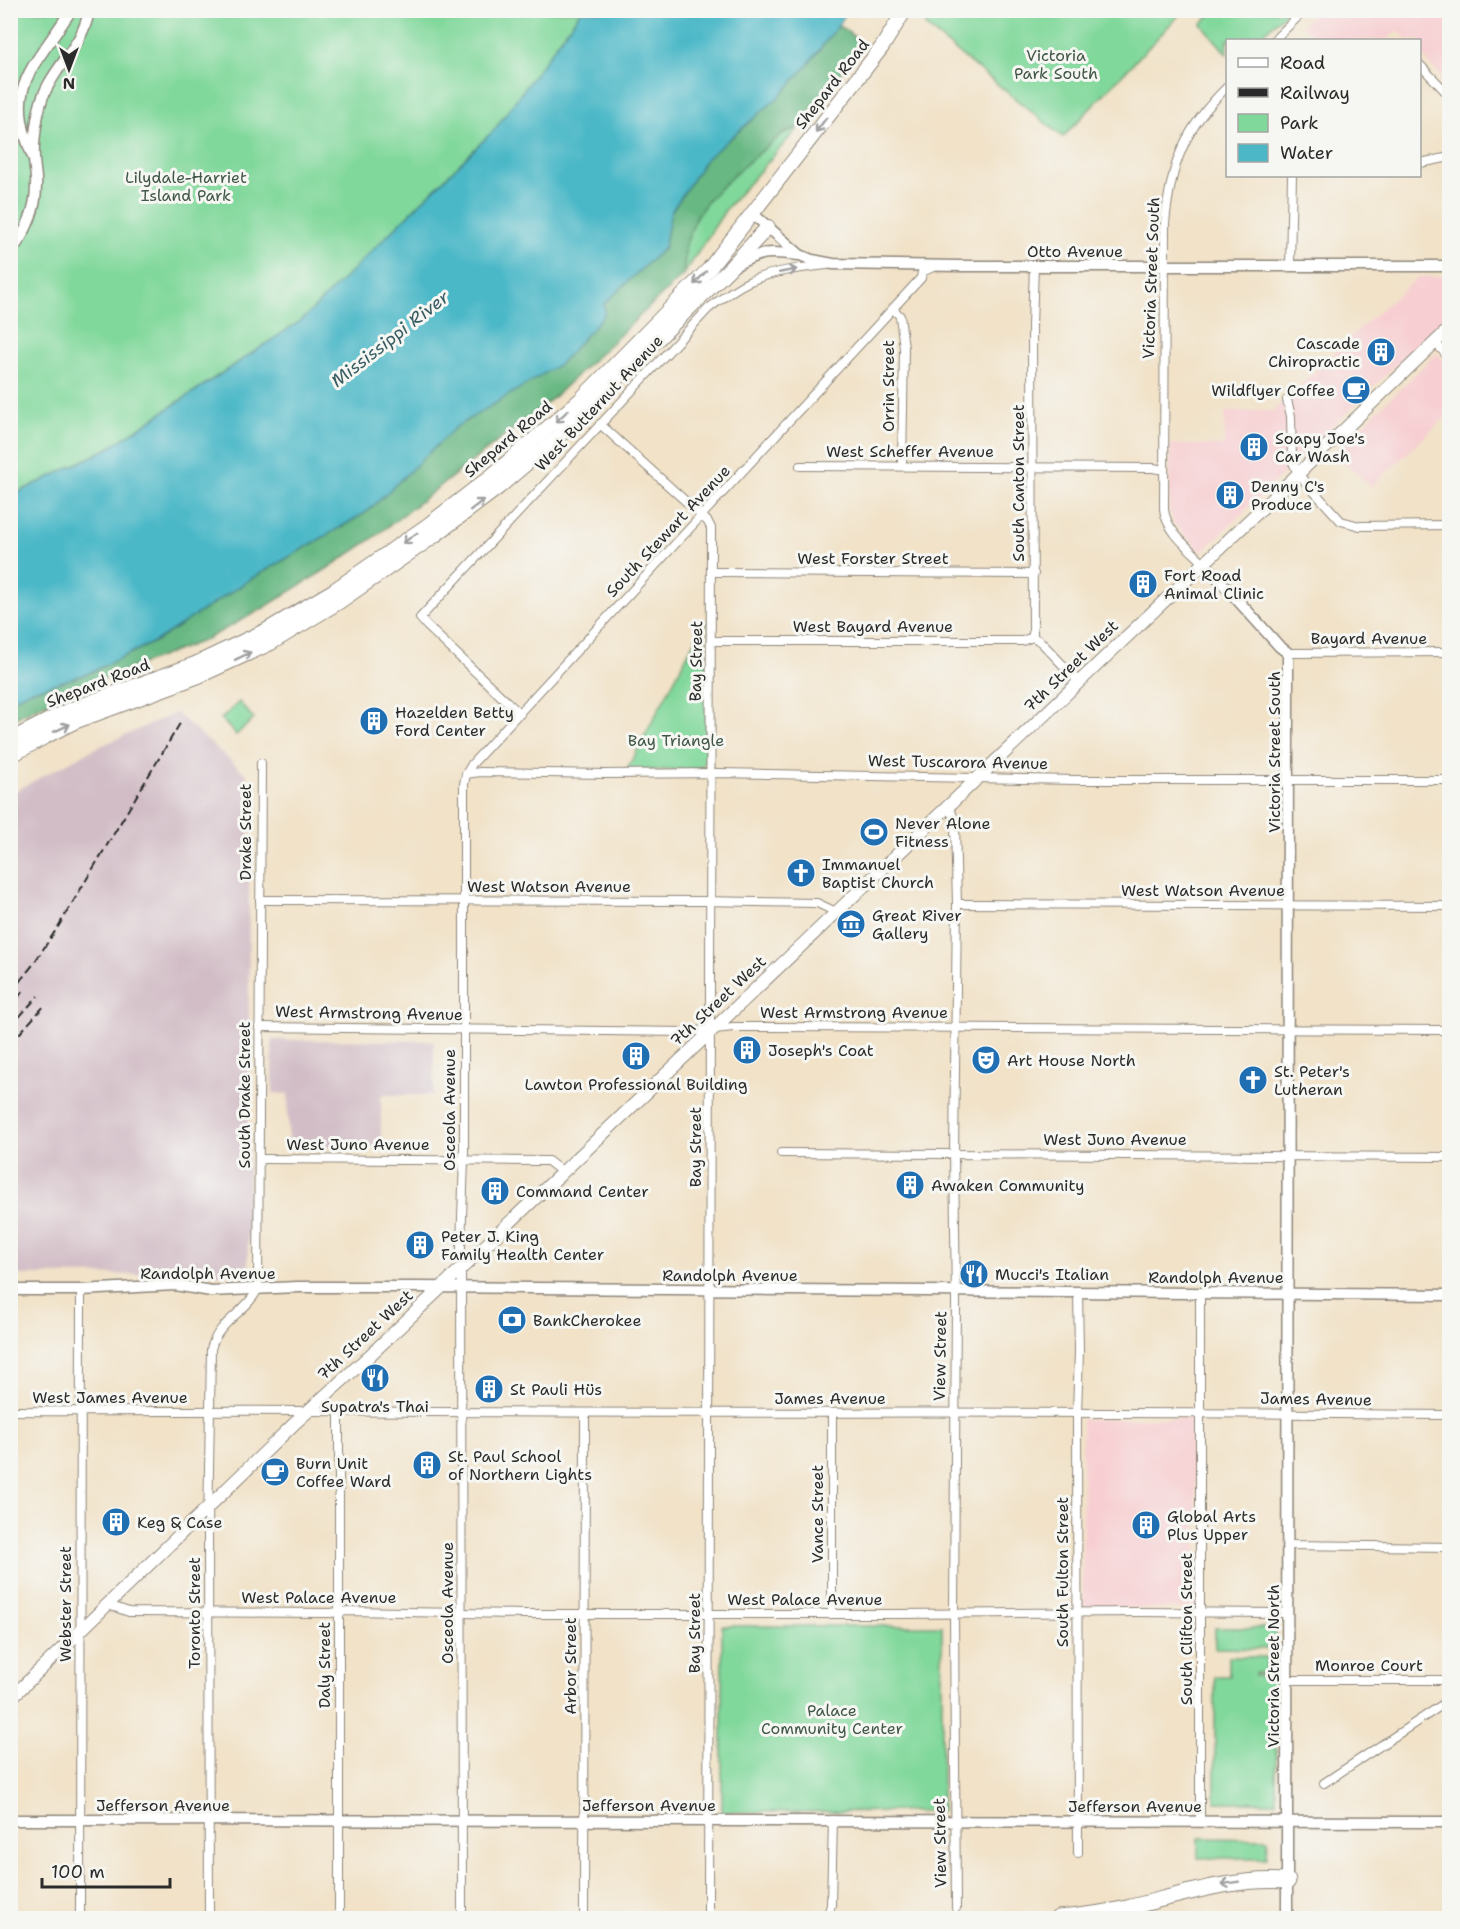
<svg xmlns="http://www.w3.org/2000/svg" width="1460" height="1929" viewBox="0 0 1460 1929" font-family="'Shantell Sans',sans-serif">
<style>
.built{fill:#f7cfd2}
.industrial{fill:#d2bdc6}
.green{fill:#81d89b;stroke:#568263;stroke-width:1.5}
.forest{fill:#68b883;stroke:#4a7257;stroke-width:1.5}
.water{fill:#4cb8c7;stroke:#3c7279;stroke-width:1.5}
.lines{fill:none;stroke-linecap:round;stroke-linejoin:round}
.minor-casing{stroke:#8e867a;stroke-width:10}
.tertiary-casing{stroke:#8e867a;stroke-width:13}
.secondary-casing{stroke:#8e867a;stroke-width:14}
.trunk-casing{stroke:#8e867a;stroke-width:16}
.motorway-casing{stroke:#8e867a;stroke-width:17}
.minor{stroke:#fff;stroke-width:8}
.tertiary{stroke:#fff;stroke-width:10}
.secondary{stroke:#fff;stroke-width:12}
.trunk{stroke:#fff;stroke-width:14}
.motorway{stroke:#fff;stroke-width:15}
.rail{stroke:#2b2b2b;stroke-width:2;stroke-dasharray:9 4.5;stroke-linecap:butt}
.oneway{stroke:#a0a0a0}
.labels{text-anchor:middle;dominant-baseline:central;stroke-width:6;stroke-linejoin:round;paint-order:stroke}
.park-label{font-size:16px;fill:#405647;stroke:#f6f6f2}
.street-label{font-size:16px;fill:#2b2b2b;stroke:#f6f6f2}
.poi-label{font-size:16px;fill:#2b2b2b;stroke:#f6f6f2;text-anchor:start}
.water-label{font-size:18px;font-style:italic;fill:#375c62;stroke:#f6f6f2}
</style>
<rect width="100%" height="100%" fill="#f6f6f2"/>
<filter id="ink" filterUnits="userSpaceOnUse"><feTurbulence type="fractalNoise" baseFrequency=".0167" numOctaves="2"/><feDisplacementMap in="SourceGraphic" scale="12" xChannelSelector="R" yChannelSelector="G"/><feConvolveMatrix kernelMatrix="1 2 1 2 8 2 1 2 1" color-interpolation-filters="sRGB"/></filter>
<filter id="wash" filterUnits="userSpaceOnUse"><feTurbulence type="fractalNoise" baseFrequency=".008" numOctaves="4" result="noise"/><feDisplacementMap in="SourceGraphic" scale="24" xChannelSelector="R" yChannelSelector="G"/><feGaussianBlur stdDeviation="1.35" result="paint"/><feColorMatrix in="noise" values="0 0 0 0 0 0 0 0 0 0 0 0 0 0 0 0 0 1.4 0 .05"/><feComposite in="paint" operator="in"/></filter>
<g filter="url(#wash)">
<rect width="100%" height="100%" fill="#f1e2c8"/>
<g class="built">
<path d="M1316,11H1449V85L1420,53V40H1408L1398,30L1387,40H1317L1302,25Z"/>
<path d="M1449,276V314L1202,552L1174,524L1169,509L1170,444L1224,446L1225,412L1273,411L1370,319L1418,277Z"/>
<path d="M1437,353L1449,366V414L1371,487L1334,453Z"/>
<path d="M1195,1418L1197,1608L1083,1609L1082,1419Z"/>
</g>
<g class="industrial">
<path d="M176,713L247,775L249,849L248,1274L11,1275V793L94,749Z"/>
<path d="M272,1040L434,1041V1095H381V1147L288,1146V1094L273,1093Z"/>
</g>
<g class="green">
<path d="M11,11H581L495,129L302,320L109,448L11,496Z"/>
<path d="M934,11V10L1183,11L1063,137L925,26Z"/>
<path d="M1214,11V10L1288,11L1256,40H1228L1227,54L1201,24Z"/>
<path d="M799,127L726,209L684,274L685,247L696,217L710,198L740,169L782,134Z"/>
<path d="M706,620V762L698,769L626,771Z"/>
<path d="M239,702L254,719L236,735L221,719Z"/>
<path d="M722,1626H942V1811L722,1812Z"/>
<path d="M1215,1628H1276V1649L1215,1648Z"/>
<path d="M1229,1657H1267L1266,1673H1255V1675L1276,1676V1802H1215V1676H1229Z"/>
<path d="M1198,1838L1268,1839L1267,1858H1198Z"/>
</g>
<path class="forest" d="M838,26C849,31 856,37 862,49L820,96L799,127L782,134L740,169L710,198L696,217L685,247L684,274L552,399L372,539L325,570L262,609L205,640L76,689L11,720V700L27,692L87,674L156,641L251,579L367,512L456,427L491,405L664,248L671,212L706,159L780,96L806,67Z"/>
<path class="water" d="M581,11H847L838,26L806,67L780,96L706,159L671,212L664,248L604,304L605,314L560,364L456,427L367,512L251,579L156,641L87,674L27,692L11,700V496L109,448L302,320L495,129Z"/>
</g>
<g filter="url(#ink)">
<g class="lines">
<g class="minor-casing">
<g id="minor">
<path d="M1274,40L1305,10"/>
<path d="M1420,65L1450,96"/>
<path d="M1420,163L1450,157"/>
<path d="M1290,265L1292,176"/>
<path d="M1034,266L1032,326L1033,637L1041,642L1079,682"/>
<path d="M893,309L900,316L904,348L902,466"/>
<path d="M1435,342L1450,359"/>
<path d="M1287,400L1291,416L1292,460L1298,474L1341,521L1360,526L1450,525"/>
<path d="M600,424L702,516L708,522L711,528L708,1918"/>
<path d="M800,466L1153,468L1164,470"/>
<path d="M1204,563C1189,548 1166,531 1164,509L1165,223C1171,163 1184,129 1228,86"/>
<path d="M712,572L1034,574"/>
<path d="M712,641H1022L1033,637"/>
<path d="M1288,653L1450,652"/>
<path d="M520,714L427,626L420,618L708,309C721,299 733,289 748,282C772,271 801,268 827,265"/>
<path d="M466,774L480,772L606,774L719,773L1076,780H1450"/>
<path d="M948,806L954,818L955,824L957,904L954,1154L956,1302L954,1613L956,1908"/>
<path d="M260,900L701,901L817,903L836,912"/>
<path d="M957,904L1450,906"/>
<path d="M259,1027L687,1032L733,1027H771L1450,1030"/>
<path d="M781,1153L1450,1157"/>
<path d="M259,1159L548,1161L562,1172"/>
<path d="M1078,1291L1079,1352L1077,1413L1078,1853"/>
<path d="M1200,1292V1821"/>
<path d="M10,1411C112,1412 213,1410 314,1411C693,1415 1071,1410 1450,1415"/>
<path d="M339,1411V1918"/>
<path d="M832,1413V1614"/>
<path d="M1287,1545L1450,1547"/>
<path d="M108,1605L129,1612L330,1613L348,1611L524,1614H897L1137,1612L1288,1613"/>
<path d="M1288,1680H1450"/>
<path d="M1324,1783L1442,1705L1450,1695"/>
<path d="M80,1918L81,1290"/>
<path d="M209,1918L208,1528L211,1349C218,1321 246,1313 258,1289L261,763"/>
<path d="M462,1918L461,1246L464,1159V784L466,774L472,764L921,278L922,272L933,267"/>
<path d="M584,1918L585,1413"/>
<path d="M822,1918L828,1915L831,1905L833,1820"/>
</g>
</g>
<g class="tertiary-casing">
<g id="tertiary">
<path d="M33,157C2,85 35,68 71,10"/>
<path d="M753,214L800,255L812,260L833,264L959,266H1450"/>
<path d="M10,253C25,234 36,211 36,186C37,177 34,167 34,158C33,142 37,114 42,99C53,67 84,45 89,10"/>
<path d="M734,266C762,251 768,251 799,255"/>
<path d="M1204,563L1279,646L1288,653L1287,1918"/>
<path d="M10,1290H81L175,1285L211,1291L297,1287H415L1450,1295"/>
<path d="M10,1820L1450,1822"/>
</g>
</g>
<g class="secondary-casing">
<path id="secondary" d="M10,1699L296,1422L367,1358L1298,474L1450,328"/>
</g>
<g class="trunk-casing">
<g id="trunk">
<path d="M10,740L69,710L195,664L267,630L333,591L428,525L490,477L580,400L709,269L882,47L905,10"/>
<path d="M10,756L48,735L74,722L199,676L271,643L339,602L434,536L499,487L560,435L729,269L768,227"/>
</g>
</g>
<g class="motorway-casing">
<path id="motorway" d="M1058,1918C1081,1916 1105,1913 1127,1908C1181,1895 1232,1877 1288,1881"/>
</g>
<use href="#minor" class="minor"/>
<use href="#tertiary" class="tertiary"/>
<use href="#secondary" class="secondary"/>
<use href="#trunk" class="trunk"/>
<use href="#motorway" class="motorway"/>
<g class="rail">
<path d="M10,993L32,966L58,927L182,720"/>
<path d="M10,1009L25,988"/>
<path d="M10,1027L38,996"/>
<path d="M10,1044L46,1004"/>
</g>
</g>
<defs><path id="oneway-shaft" d="M-6 0H5M1.5-3L5.5 0L1.5 3" fill="none" stroke-width="1.6" stroke-linecap="round" stroke-linejoin="round" transform="scale(1.5)"/></defs>
<g class="oneway">
<use href="#oneway-shaft" transform="translate(821 125) rotate(127)"/>
<use href="#oneway-shaft" transform="translate(788 271) rotate(-11)"/>
<use href="#oneway-shaft" transform="translate(700 278) rotate(133)"/>
<use href="#oneway-shaft" transform="translate(562 416) rotate(137)"/>
<use href="#oneway-shaft" transform="translate(477 505) rotate(-38)"/>
<use href="#oneway-shaft" transform="translate(410 538) rotate(145)"/>
<use href="#oneway-shaft" transform="translate(243 656) rotate(-26)"/>
<use href="#oneway-shaft" transform="translate(62 728) rotate(-25)"/>
<use href="#oneway-shaft" transform="translate(1230 1883) rotate(171)"/>
</g>
</g>
<defs>
<g id="building-disc" transform="scale(1.5)"><circle r="9.5" fill="#1f6fb2" stroke="#f6f6f2"/><path d="M-4-6H4V6H1V3H-1V6H-4ZM-2.5-4.3h1.7v1.8h-1.7ZM.8-4.3h1.7v1.8H.8ZM-2.5-1h1.7V.8h-1.7ZM.8-1h1.7V.8H.8Z" fill="#fff"/></g>
<g id="cafe-disc" transform="scale(1.5)"><circle r="9.5" fill="#1f6fb2" stroke="#f6f6f2"/><path d="M-5.5-4.5H6V0H3Q3 3.5 0 3.5H-2.5Q-5.5 3.5-5.5 0ZM3-3.2v2h1.7v-2ZM-6 4.5H4V6H-6Z" fill="#fff"/></g>
<g id="stadium-disc" transform="scale(1.5)"><circle r="9.5" fill="#1f6fb2" stroke="#f6f6f2"/><path d="M0-5a6.5 5 0 1 0 0 10a6.5 5 0 1 0 0-10ZM-3.5-1.8h7v3.6h-7Z" fill="#fff"/></g>
<g id="church-disc" transform="scale(1.5)"><circle r="9.5" fill="#1f6fb2" stroke="#f6f6f2"/><path d="M-1.2-6h2.4v3.5h3.3v2.4h-3.3V6h-2.4V-.1h-3.3v-2.4h3.3Z" fill="#fff"/></g>
<g id="museum-disc" transform="scale(1.5)"><circle r="9.5" fill="#1f6fb2" stroke="#f6f6f2"/><path d="M0-6L6-3V-2H-6V-3ZM-5-1h2V3h-2ZM-1-1h2V3h-2ZM3-1h2V3H3ZM-6 4H6V6H-6Z" fill="#fff"/></g>
<g id="theatre-disc" transform="scale(1.5)"><circle r="9.5" fill="#1f6fb2" stroke="#f6f6f2"/><path d="M-5-5.5Q0-4 5-5.5V0Q5 5 0 6Q-5 5-5 0ZM-3.3-2.5H-1v1.5H-3.3ZM1-2.5H3.3v1.5H1ZM-2.8 1Q0 5.5 2.8 1Z" fill="#fff"/></g>
<g id="restaurant-disc" transform="scale(1.5)"><circle r="9.5" fill="#1f6fb2" stroke="#f6f6f2"/><path d="M-5-6h1v4h1v-4h1v4h1v-4h1v5L-1.5 .5V6h-2V.5L-5-1ZM5-6V6H3V1.5H1.5Q1.5-4 5-6Z" fill="#fff"/></g>
<g id="bank-disc" transform="scale(1.5)"><circle r="9.5" fill="#1f6fb2" stroke="#f6f6f2"/><path d="M-6-4H6V4H-6ZM0-2.3a2.3 2.3 0 1 0 0 4.6a2.3 2.3 0 1 0 0-4.6Z" fill="#fff"/></g>
</defs>
<g fill-rule="evenodd">
<use href="#building-disc" x="1381" y="352"/>
<use href="#cafe-disc" x="1356" y="390"/>
<use href="#building-disc" x="1254" y="447"/>
<use href="#building-disc" x="1230" y="495"/>
<use href="#building-disc" x="1143" y="584"/>
<use href="#building-disc" x="374" y="721"/>
<use href="#stadium-disc" x="874" y="832"/>
<use href="#church-disc" x="801" y="873"/>
<use href="#museum-disc" x="851" y="924"/>
<use href="#building-disc" x="747" y="1050"/>
<use href="#building-disc" x="636" y="1056"/>
<use href="#theatre-disc" x="986" y="1060"/>
<use href="#church-disc" x="1253" y="1080"/>
<use href="#building-disc" x="910" y="1185"/>
<use href="#building-disc" x="495" y="1191"/>
<use href="#building-disc" x="420" y="1245"/>
<use href="#restaurant-disc" x="974" y="1274"/>
<use href="#bank-disc" x="512" y="1320"/>
<use href="#restaurant-disc" x="375" y="1378"/>
<use href="#building-disc" x="489" y="1389"/>
<use href="#building-disc" x="427" y="1465"/>
<use href="#cafe-disc" x="275" y="1472"/>
<use href="#building-disc" x="116" y="1522"/>
<use href="#building-disc" x="1146" y="1525"/>
</g>
<g class="labels">
<g class="park-label">
<text x="1056" y="55">Victoria<tspan x="1056" dy="18">Park South</tspan></text>
<text x="186" y="177">Lilydale-Harriet<tspan x="186" dy="18">Island Park</tspan></text>
<text x="676" y="740">Bay Triangle</text>
<text x="832" y="1710">Palace<tspan x="832" dy="18">Community Center</tspan></text>
</g>
<g class="street-label">
<text transform="translate(832 84) rotate(-52)">Shepard Road</text>
<text x="1075" y="251">Otto Avenue</text>
<text transform="translate(1151 278) rotate(-88)">Victoria Street South</text>
<text transform="translate(888 386) rotate(-90)">Orrin Street</text>
<text transform="translate(599 403) rotate(-47)">West Butternut Avenue</text>
<text transform="translate(508 439) rotate(-40)">Shepard Road</text>
<text x="910" y="451">West Scheffer Avenue</text>
<text transform="translate(1018 483) rotate(-90)">South Canton Street</text>
<text transform="translate(668 531) rotate(-47)">South Stewart Avenue</text>
<text x="873" y="558">West Forster Street</text>
<text x="873" y="626">West Bayard Avenue</text>
<text x="1369" y="638">Bayard Avenue</text>
<text transform="translate(696 661) rotate(-89)">Bay Street</text>
<text transform="translate(1071 666) rotate(-44)">7th Street West</text>
<text transform="translate(98 683) rotate(-21)">Shepard Road</text>
<text transform="translate(1274 752) rotate(-90)">Victoria Street South</text>
<text transform="translate(958 762) rotate(1)">West Tuscarora Avenue</text>
<text transform="translate(245 832) rotate(-90)">Drake Street</text>
<text x="549" y="886">West Watson Avenue</text>
<text x="1203" y="890">West Watson Avenue</text>
<text transform="translate(718 1001) rotate(-43)">7th Street West</text>
<text x="854" y="1012">West Armstrong Avenue</text>
<text transform="translate(369 1013) rotate(1)">West Armstrong Avenue</text>
<text transform="translate(244 1095) rotate(-90)">South Drake Street</text>
<text transform="translate(449 1110) rotate(-90)">Osceola Avenue</text>
<text x="1115" y="1139">West Juno Avenue</text>
<text x="358" y="1144">West Juno Avenue</text>
<text transform="translate(695 1147) rotate(-90)">Bay Street</text>
<text x="208" y="1273">Randolph Avenue</text>
<text x="730" y="1275">Randolph Avenue</text>
<text x="1216" y="1277">Randolph Avenue</text>
<text transform="translate(365 1335) rotate(-43)">7th Street West</text>
<text transform="translate(940 1356) rotate(-89)">View Street</text>
<text x="110" y="1397">West James Avenue</text>
<text x="830" y="1398">James Avenue</text>
<text transform="translate(1316 1399) rotate(1)">James Avenue</text>
<text transform="translate(817 1514) rotate(-90)">Vance Street</text>
<text transform="translate(1062 1572) rotate(-90)">South Fulton Street</text>
<text x="319" y="1597">West Palace Avenue</text>
<text x="805" y="1599">West Palace Avenue</text>
<text transform="translate(447 1603) rotate(-90)">Osceola Avenue</text>
<text transform="translate(65 1604) rotate(-90)">Webster Street</text>
<text transform="translate(194 1613) rotate(-90)">Toronto Street</text>
<text transform="translate(1186 1629) rotate(-90)">South Clifton Street</text>
<text transform="translate(694 1633) rotate(-90)">Bay Street</text>
<text transform="translate(324 1665) rotate(-90)">Daly Street</text>
<text x="1369" y="1665">Monroe Court</text>
<text transform="translate(570 1666) rotate(-90)">Arbor Street</text>
<text transform="translate(1273 1666) rotate(-90)">Victoria Street North</text>
<text x="163" y="1805">Jefferson Avenue</text>
<text x="649" y="1805">Jefferson Avenue</text>
<text x="1135" y="1806">Jefferson Avenue</text>
<text transform="translate(940 1843) rotate(-91)">View Street</text>
</g>
<g class="poi-label">
<text x="1360" y="343" text-anchor="end">Cascade<tspan x="1360" dy="18">Chiropractic</tspan></text>
<text x="1335" y="390" text-anchor="end">Wildflyer Coffee</text>
<text x="1275" y="438">Soapy Joe's<tspan x="1275" dy="18">Car Wash</tspan></text>
<text x="1251" y="486">Denny C's<tspan x="1251" dy="18">Produce</tspan></text>
<text x="1164" y="575">Fort Road<tspan x="1164" dy="18">Animal Clinic</tspan></text>
<text x="395" y="712">Hazelden Betty<tspan x="395" dy="18">Ford Center</tspan></text>
<text x="895" y="823">Never Alone<tspan x="895" dy="18">Fitness</tspan></text>
<text x="822" y="864">Immanuel<tspan x="822" dy="18">Baptist Church</tspan></text>
<text x="872" y="915">Great River<tspan x="872" dy="18">Gallery</tspan></text>
<text x="768" y="1050">Joseph's Coat</text>
<text x="1007" y="1060">Art House North</text>
<text x="1274" y="1071">St. Peter's<tspan x="1274" dy="18">Lutheran</tspan></text>
<text x="636" y="1084" text-anchor="middle">Lawton Professional Building</text>
<text x="931" y="1185">Awaken Community</text>
<text x="516" y="1191">Command Center</text>
<text x="441" y="1236">Peter J. King<tspan x="441" dy="18">Family Health Center</tspan></text>
<text x="995" y="1274">Mucci's Italian</text>
<text x="533" y="1320">BankCherokee</text>
<text x="510" y="1389">St Pauli Hüs</text>
<text x="375" y="1406" text-anchor="middle">Supatra's Thai</text>
<text x="448" y="1456">St. Paul School<tspan x="448" dy="18">of Northern Lights</tspan></text>
<text x="296" y="1463">Burn Unit<tspan x="296" dy="18">Coffee Ward</tspan></text>
<text x="1167" y="1516">Global Arts<tspan x="1167" dy="18">Plus Upper</tspan></text>
<text x="137" y="1522">Keg &amp; Case</text>
</g>
<g class="water-label">
<text transform="translate(390 339) rotate(-38)">Mississippi River</text>
</g>
</g>
<rect width="1460" height="1929" fill="none" stroke="#f6f6f2" stroke-width="36"/>
<rect x="1226" y="39" width="195" height="138" fill="#f6f6f2" stroke="#a5a5a2" stroke-width="1.5"/>
<rect x="1238" y="58" width="30" height="9" fill="#ffffff" stroke="#a5a5a2" stroke-width="1.5"/>
<text x="1280" y="69" font-size="18" fill="#2b2b2b">Road</text>
<rect x="1238" y="88" width="30" height="9" fill="#2b2b2b" stroke="#a5a5a2" stroke-width="1.5"/>
<text x="1280" y="99" font-size="18" fill="#2b2b2b">Railway</text>
<rect x="1238" y="114" width="30" height="18" fill="#81d89b" stroke="#a5a5a2" stroke-width="1.5"/>
<text x="1280" y="129" font-size="18" fill="#2b2b2b">Park</text>
<rect x="1238" y="144" width="30" height="18" fill="#4cb8c7" stroke="#a5a5a2" stroke-width="1.5"/>
<text x="1280" y="159" font-size="18" fill="#2b2b2b">Water</text>
<g transform="translate(69 69) rotate(180)" stroke="#f6f6f2" stroke-width="4.5" paint-order="stroke">
<path d="M0-4.5L10 22L0 15L-10 22Z" fill="#2b2b2b"/>
<text y="-9" font-size="16" font-weight="bold" text-anchor="middle" fill="#2b2b2b">N</text>
</g>
<path d="M42 1878v9h128v-9" fill="none" stroke="#2b2b2b" stroke-width="3"/>
<text x="51" y="1878" font-size="18" fill="#2b2b2b" stroke="#f6f6f2" stroke-width="4.5" paint-order="stroke">100 m</text>
</svg>
